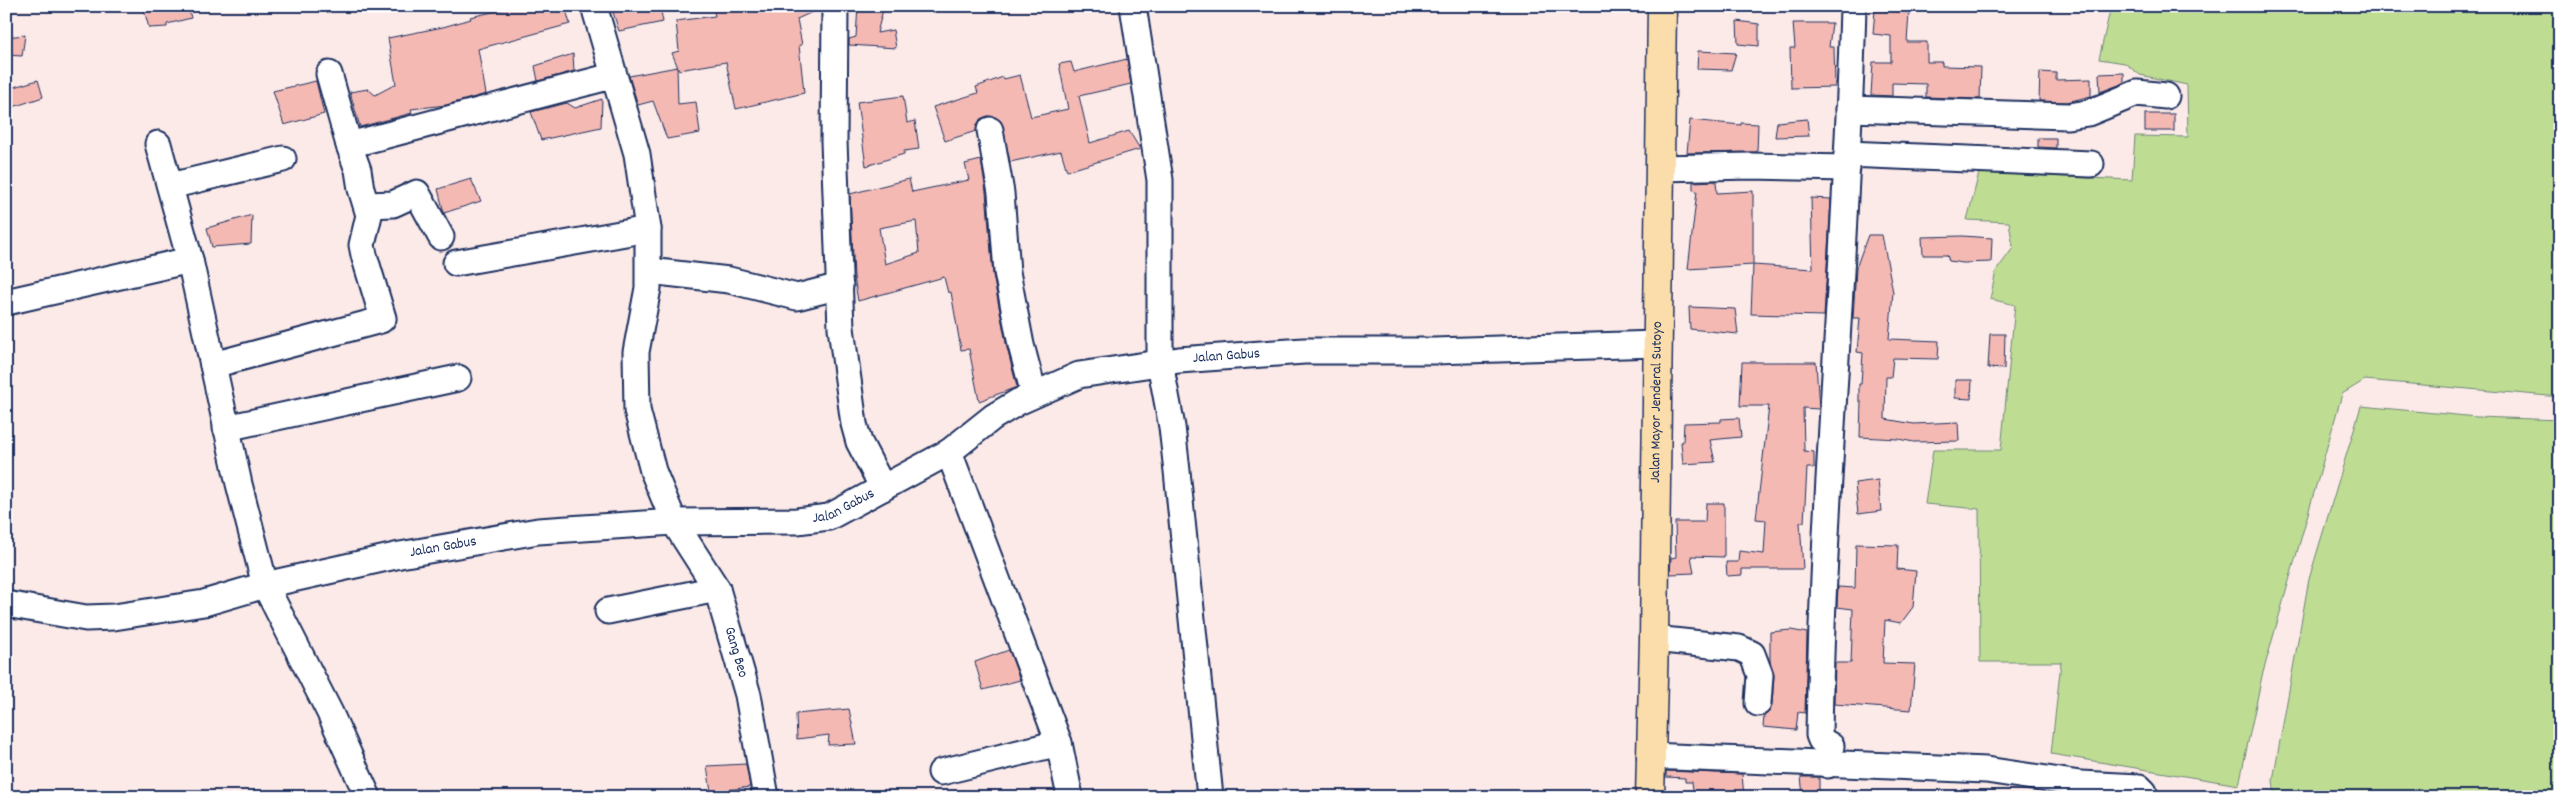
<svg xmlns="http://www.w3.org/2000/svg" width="2566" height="803" viewBox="0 0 2566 803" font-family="Dekko,sans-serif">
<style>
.green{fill:#bfdc93;stroke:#6d8678}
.building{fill:#f5b9b4;stroke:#1b2f5e;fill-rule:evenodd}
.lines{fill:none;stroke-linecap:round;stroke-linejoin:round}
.minor-casing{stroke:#1b2f5e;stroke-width:29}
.major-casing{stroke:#1b2f5e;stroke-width:31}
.minor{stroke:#fff;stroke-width:25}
.major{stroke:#fbddab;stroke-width:28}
.labels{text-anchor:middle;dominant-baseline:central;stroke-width:5;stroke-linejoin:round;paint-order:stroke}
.street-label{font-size:15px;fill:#1b2f5e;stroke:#fff}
</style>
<rect width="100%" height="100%" fill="#fceae8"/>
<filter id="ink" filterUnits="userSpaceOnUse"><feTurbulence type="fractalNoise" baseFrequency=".02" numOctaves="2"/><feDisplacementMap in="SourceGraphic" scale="10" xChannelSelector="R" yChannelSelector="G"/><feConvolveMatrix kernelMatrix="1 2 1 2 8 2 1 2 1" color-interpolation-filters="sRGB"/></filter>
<g filter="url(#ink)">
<g class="green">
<path d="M2111,6H2560V397L2365,380L2342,394L2262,676L2239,785L2051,754L2061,662H1980L1979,509L1925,504L1933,450H2001L2015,305L1990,299L1996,271L2013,248L2009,222L1967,220L1979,173L2132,180L2135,136L2188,137L2187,85L2140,75L2125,63L2099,59Z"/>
<path d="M2361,406L2477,417L2560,420V797H2275L2273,780L2309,579Z"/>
</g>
<g class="building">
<path d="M143,6H188L191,18L167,24V27L149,28Z"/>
<path d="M520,6H565L570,24L478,49L486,94L446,105L411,109L412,113L360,127L350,92L368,89L375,95L396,84L388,38L443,27L471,19L470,17Z"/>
<path d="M611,6H660L663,22L619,31Z"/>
<path d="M713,6H821V8L797,19L802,45H799L804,93L736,109L726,62L679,70L672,53L679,51L676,21L715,16Z"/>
<path d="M858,6H884L877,33L893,30L896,48L849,45V39L856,37Z"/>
<path d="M1875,10L1909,13L1907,42H1927V62H1942V66L1981,67L1980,99L1926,97V84L1892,83V96L1871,95L1873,62H1891V36L1873,34Z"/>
<path d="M1737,21L1759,24V46L1738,44Z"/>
<path d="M1793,23H1832L1829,47H1834L1835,87L1791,88L1790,48H1795Z"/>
<path d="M25,35L22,56L6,55V37Z"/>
<path d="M1698,51L1736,53L1731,70L1697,69Z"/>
<path d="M573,54L574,71L538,81L535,66Z"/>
<path d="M1127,59L1131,84L1079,96L1090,143L1129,131L1140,149L1067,171L1061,151L1010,162L1001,121L995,117L988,116L980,119L976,131L945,141L933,107L978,93L976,87L1003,77L1004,79L1020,75L1031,117L1068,109L1059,64L1071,62L1074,72Z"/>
<path d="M677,67L678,104L696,102L700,133L667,139L653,101L638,105L629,76Z"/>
<path d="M2040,72L2056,73V80L2091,79V96L2067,102L2039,101Z"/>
<path d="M2124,73V83L2100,92L2099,74Z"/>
<path d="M38,80L43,97L10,108L7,89Z"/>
<path d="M316,81L324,114L284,125L273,91Z"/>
<path d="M903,96L907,123L915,121L919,149L904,151V154L866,166L857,102Z"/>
<path d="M602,99L601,127L541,140L531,112L567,103L575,108Z"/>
<rect x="2145" y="114" width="29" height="17"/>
<path d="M1807,119L1809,136L1775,137L1777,122Z"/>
<path d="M1690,120L1741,125V123L1758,124L1757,152L1687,153Z"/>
<path d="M2038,138H2056V148L2038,147Z"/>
<path d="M981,160L986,192L993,275L1007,348L1017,387L979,401L969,349L961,350L951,292L948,293L944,277L858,301L854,277L850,194L909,179L912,192L969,180L965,164ZM916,221L919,253L885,264L879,228Z"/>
<path d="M471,179L481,201L444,213L438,189Z"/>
<path d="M1716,181L1717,193L1753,191V265L1688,269L1697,191L1693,190V182Z"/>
<path d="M1811,198L1831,199L1824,316L1751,314L1753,265L1813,269Z"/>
<path d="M252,215L251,244L212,247L207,228Z"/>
<path d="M1868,235H1882L1893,292L1889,339L1939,341L1938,359L1893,358L1891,377H1886L1885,419L1914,424L1958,422L1959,441L1914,442L1898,439L1860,437L1861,401H1859V384H1861L1863,353L1857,352L1860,318H1853L1856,268Z"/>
<path d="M1962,236L1992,238L1991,262L1963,263L1949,261L1947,255H1923L1922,237Z"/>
<path d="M1689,307L1735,309L1738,334L1690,329Z"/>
<path d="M1990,334H2005L2004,369L1988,368Z"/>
<path d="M1742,362H1816L1819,409L1803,408L1804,451L1814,452V468H1807L1804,522H1800L1803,569H1742V575L1727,576L1726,562H1738L1739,551L1764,554L1766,520L1756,519L1769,406H1740Z"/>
<path d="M1955,380H1972L1971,399L1955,398Z"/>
<path d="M1739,418L1741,437L1710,440L1715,462L1683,464L1681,442H1683L1684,423L1721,422V419Z"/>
<path d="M1878,480L1881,511L1858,514L1855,483Z"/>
<path d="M1706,503H1724V557L1691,556L1694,573L1670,574L1671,558L1676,557L1675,522H1705Z"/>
<path d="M1856,544L1898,545L1897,569L1916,571L1913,607L1901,623L1885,620L1883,663L1915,664L1911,710L1834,704L1835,663H1851L1853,609L1837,607L1838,587L1855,588Z"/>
<path d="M1791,630L1807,633L1805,713L1798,712L1796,730L1763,727L1764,716L1770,711L1772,704L1774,676L1770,661V632Z"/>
<path d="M1009,650L1020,680L983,690L975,662Z"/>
<path d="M849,709L856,744L828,745L829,735L797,739L796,714Z"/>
<path d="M746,764L750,787L711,792L707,766Z"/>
<path d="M1666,771L1742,774L1744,797H1694L1692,782H1685V778L1666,777Z"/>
<path d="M1801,777H1819V797L1803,795Z"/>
</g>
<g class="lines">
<g class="minor-casing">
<g id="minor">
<path id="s1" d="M594,6L637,154L648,229V288L636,352L637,410L653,471L674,522L717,589L748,695L766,797"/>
<path d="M835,6L834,141L841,328L854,424L859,442L883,488"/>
<path d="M1133,6L1160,180V363L1172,427L1177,471L1210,797"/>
<path d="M329,74L349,145"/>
<path d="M1849,109L2068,116L2088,113L2137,93L2166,96"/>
<path d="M990,130L1001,193L1007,272L1021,345L1034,394"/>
<path d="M158,144L190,260L239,484L265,585L330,713L368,797"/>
<path d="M1847,154L2091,164"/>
<path d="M1660,168L1751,166L1847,168"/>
<path d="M170,186L283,159"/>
<path d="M368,205L393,204L417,193L441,237"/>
<path d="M456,263L648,229"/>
<path d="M649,271L729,280L797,297L840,286"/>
<path d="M6,302L190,260"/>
<path d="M213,365L381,320L383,318L364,255L362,245L369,215L361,189L358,170L349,145L612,76"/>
<path d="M226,428L458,378"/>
<path d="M949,452L1059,743L1070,797"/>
<path id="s2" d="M6,604L86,618L114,617L204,603L265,585L400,555L538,531L674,522L797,521L829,517L949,452L993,417L1018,402L1079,375L1179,360L1304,351H1434L1657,344"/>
<path d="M608,611L717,589"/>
<path d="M1654,639L1739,648L1752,654L1760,675L1758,703"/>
<path d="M1650,756L1986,770L2080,784L2139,787L2144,792V797"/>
<path d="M1828,765L1831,746L1821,740L1819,735C1823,492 1847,249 1853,6"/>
<path d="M941,772L1059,743"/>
</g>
</g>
<g class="major-casing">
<g id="major">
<path id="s3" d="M1650,797L1654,639L1662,6"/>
</g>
</g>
<use href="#minor" class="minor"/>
<use href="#major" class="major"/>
</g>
</g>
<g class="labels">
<g class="street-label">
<text stroke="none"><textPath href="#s2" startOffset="1271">Jalan Gabus</textPath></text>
<text stroke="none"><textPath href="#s3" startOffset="395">Jalan Mayor Jenderal Sutoyo</textPath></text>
<text stroke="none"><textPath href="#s2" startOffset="851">Jalan Gabus</textPath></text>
<text stroke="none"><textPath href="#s2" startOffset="446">Jalan Gabus</textPath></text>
<text stroke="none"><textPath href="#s1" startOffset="676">Gang Beo</textPath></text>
</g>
</g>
<rect width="2566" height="803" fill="none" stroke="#fff" stroke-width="25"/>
<rect x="12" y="12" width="2541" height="778" fill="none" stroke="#1b2f5e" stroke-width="2" filter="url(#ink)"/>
</svg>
